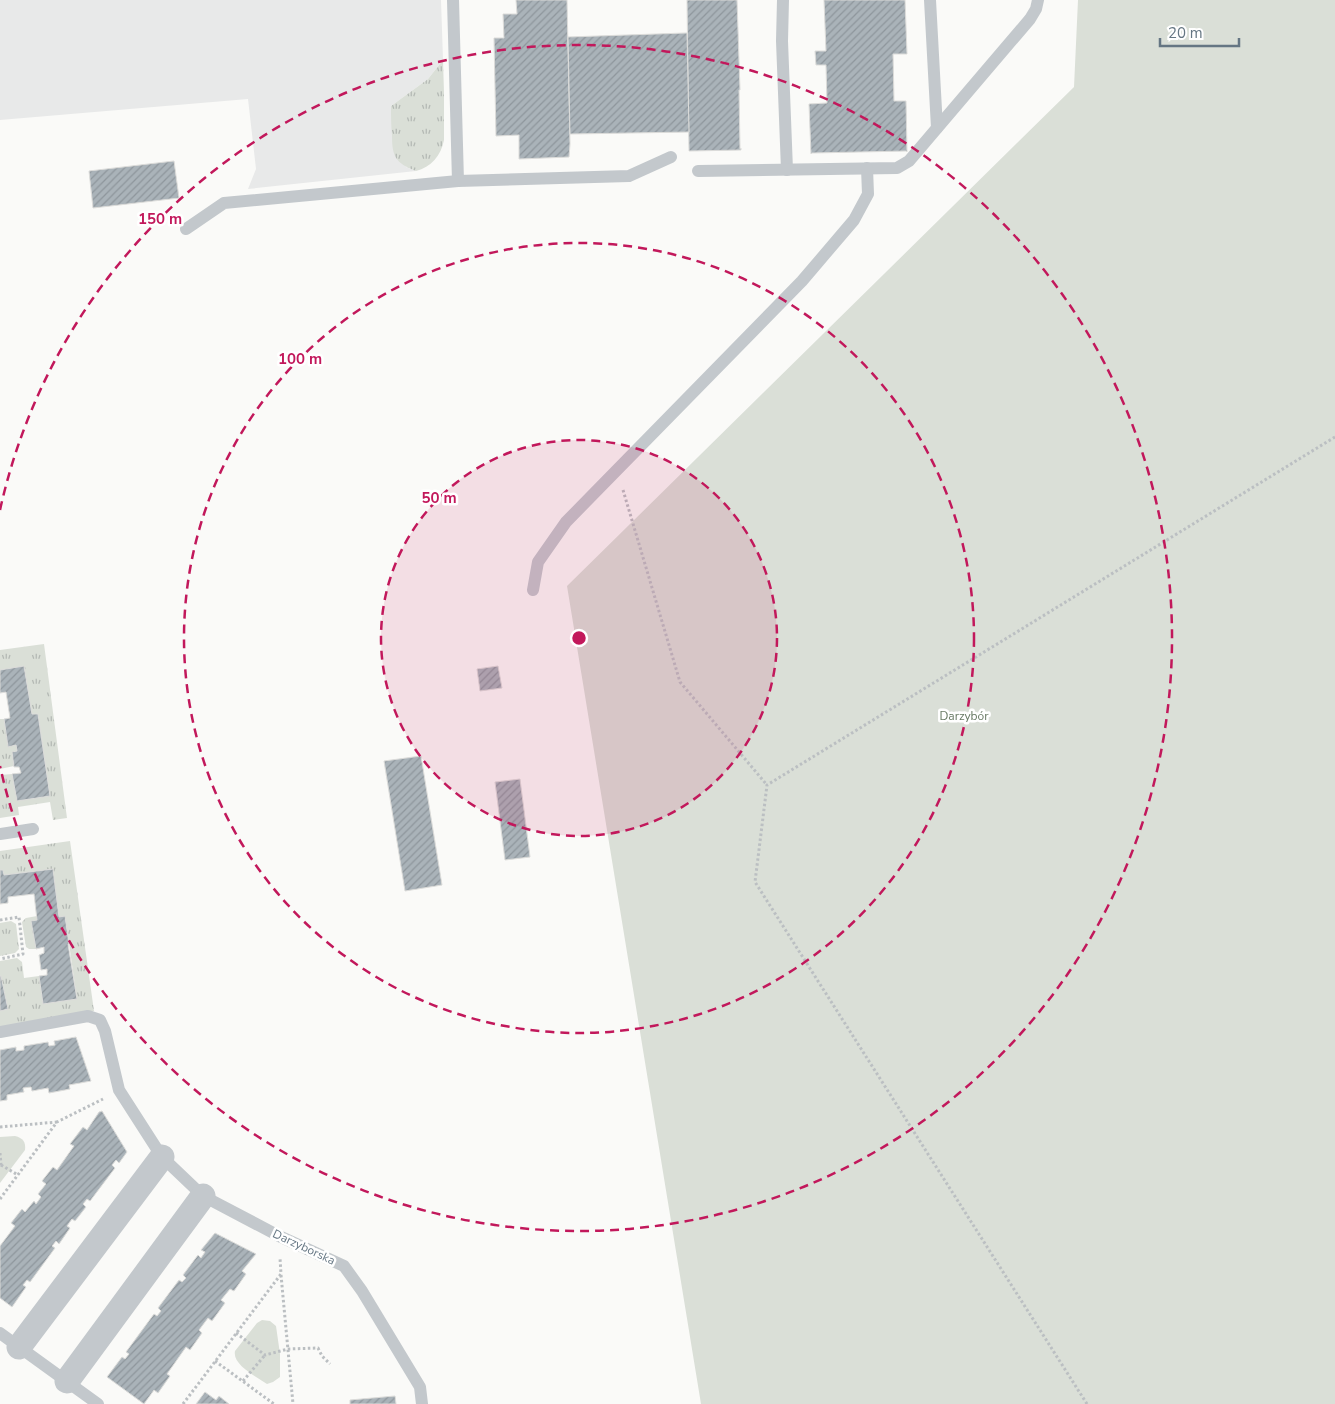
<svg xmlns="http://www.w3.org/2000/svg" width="1335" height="1404" viewBox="0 0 1335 1404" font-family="'Nunito Sans',sans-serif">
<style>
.built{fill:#e8e9e9}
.grass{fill:url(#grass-tufts)}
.green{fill:#dadfd7}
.building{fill:url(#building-hatch);stroke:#dcdcda}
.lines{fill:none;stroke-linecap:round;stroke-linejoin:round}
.path{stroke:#bbbfc2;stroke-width:3;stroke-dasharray:2.5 2.5;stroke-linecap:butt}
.service{stroke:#c3c8cc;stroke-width:12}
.minor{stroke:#c3c8cc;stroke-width:25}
.ring{fill:none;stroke:#c2185b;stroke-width:2.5;stroke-dasharray:9 6}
.labels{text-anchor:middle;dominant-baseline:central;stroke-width:5;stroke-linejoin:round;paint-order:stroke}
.park-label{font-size:12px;fill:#687a64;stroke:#fff}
.street-label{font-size:12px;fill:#657683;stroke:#fff}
.centre{fill:#c2185b;stroke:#fff;stroke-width:2.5}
.ring-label{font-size:15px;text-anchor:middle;font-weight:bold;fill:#c2185b;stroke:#fff;stroke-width:5;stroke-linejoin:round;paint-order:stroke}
</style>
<defs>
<pattern id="grass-tufts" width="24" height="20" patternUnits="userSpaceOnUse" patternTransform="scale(1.25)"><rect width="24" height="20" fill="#dadfd7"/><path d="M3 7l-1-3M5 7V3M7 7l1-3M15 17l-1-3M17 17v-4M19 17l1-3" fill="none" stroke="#b4b9b4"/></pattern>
<pattern id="building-hatch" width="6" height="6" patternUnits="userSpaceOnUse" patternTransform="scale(1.25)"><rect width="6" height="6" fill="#aab3b9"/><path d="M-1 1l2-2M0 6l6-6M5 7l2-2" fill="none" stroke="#8e969c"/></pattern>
</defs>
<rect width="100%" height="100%" fill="#fafaf8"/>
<path class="built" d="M0,0H441L443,60L428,79L391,106L406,167L416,171L248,189L256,169L248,99L0,120Z"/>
<g class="grass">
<path d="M443,60L444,93V140C441,156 431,167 416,171C395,163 392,156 392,135C391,125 391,116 391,106L428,79Z"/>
<path d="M44,644L67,818L53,820L50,802L18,807L19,815L0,818V775L12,774L17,801L50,796L38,714H32L24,667L0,670V650Z"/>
<path d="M0,719H4L8,746L16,745L17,751L12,753L14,766L0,769Z"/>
<path d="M70,841L94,1011L0,1027V1011L8,1009L1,976H0V961L17,958L22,962L24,978L39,976L43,1004L77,999L65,916L59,917L53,869L4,875L3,870H0V851Z"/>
<path d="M37,916V920L31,921L36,949H29L26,947L22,922L26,918Z"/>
<path d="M11,921L16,924L19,949L15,953L0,956V923Z"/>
</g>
<g class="green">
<path d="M1078,0H1335V1404H701L567,586L1074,87Z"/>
<path d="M15,1136C23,1138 26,1142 25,1150L0,1183V1137Z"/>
<path d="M262,1320L270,1321L276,1326L280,1354V1377L273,1382L267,1384C257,1377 232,1365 235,1351L257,1323Z"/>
</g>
<g class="building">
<path d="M516,0H567L570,144L569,157L519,159V135L496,136L494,38H504L503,14H517Z"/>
<path d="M687,0H737L740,90H739L740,149L741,148V150L689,151Z"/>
<path d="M824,0H905L907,54H893L894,101H906L907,152L906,151L812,153L811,154L809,104L827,103L826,65H816L815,51H826Z"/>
<path d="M686,33H687L689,132L570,134L568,37Z"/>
<path d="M174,161L179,198L93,208L89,171Z"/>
<path d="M24,666L32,714H38L50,796L17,801L12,774L21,773L19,767H14L12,752L17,751L16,745L8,747L4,719L10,718L6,692L0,693V670Z"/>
<path d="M498,666L502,688L480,691L477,669Z"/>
<path d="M421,756L442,885L405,891L384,761Z"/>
<path d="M520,779L530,857L505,860L495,782Z"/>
<path d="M53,869L59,917L65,916L69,944H68L77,999L43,1004L39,976L47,975V969L41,970L39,955L44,953V947L36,949L31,921L37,920L34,894L8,897V903L0,904V870H3L4,875Z"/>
<path d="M0,976H1L8,1009L0,1011Z"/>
<path d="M76,1037L91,1081L69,1085L70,1089L49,1093L48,1088L32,1091L31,1087L23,1088L24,1092L7,1095V1100L0,1101V1050L16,1047V1051L24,1050V1046L48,1042L49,1046L55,1045L54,1041Z"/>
<path d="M102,1111L127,1152L119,1163L116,1160L112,1165L115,1168L90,1201L87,1199L83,1204L86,1207L75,1221L72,1219L67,1226L70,1228L59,1244L56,1241L52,1246L55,1248L30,1282L27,1280L23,1285L26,1287L12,1307L0,1298V1246L15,1226L11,1223L22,1209L25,1212L34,1201L36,1204L41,1197L38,1194L46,1184L42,1181L53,1167L57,1170L74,1146L70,1144L83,1127L87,1130L99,1112Z"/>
<path d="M215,1233L256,1254L242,1271L246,1274L234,1291L230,1289L221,1300L225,1303L212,1321L208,1318L199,1330L202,1333L190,1350L186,1347L167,1374L170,1376L158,1393L154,1390L144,1404L107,1377L122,1357L125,1359L129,1354L126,1352L154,1314L157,1316L161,1311L158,1308L179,1280L182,1282L186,1278L183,1275L198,1255L201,1258L205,1252L201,1250Z"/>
<path d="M205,1392L216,1400L219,1396L229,1404H196Z"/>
<path d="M395,1396L396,1404H350V1400Z"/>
</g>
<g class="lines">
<g class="path">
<path d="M623,490L680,682L767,785"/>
<path d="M0,920L19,917L23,954L0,959"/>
<path d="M0,1127L57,1122"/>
<path d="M0,1153L1,1165H0"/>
<path d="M1,1165L18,1175"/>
<path d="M0,1199L57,1122L103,1099"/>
<path d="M281,1275L293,1404"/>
<path d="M236,1333L265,1355L288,1349L318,1348L322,1356L330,1364"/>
<path d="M215,1361L274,1404"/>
<path d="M243,1381L265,1355"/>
<path d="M183,1404L281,1274L280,1258"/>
<path d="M1087,1404L755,882L767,785L1335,437"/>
</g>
<g class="service">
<path d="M453,0L458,181"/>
<path d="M783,0L782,41L787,170"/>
<path d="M930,0L937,128"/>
<path d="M698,171L897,168L909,161L1030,19L1036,9L1038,0"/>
<path d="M186,229L224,203L458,181L629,176L671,157"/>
<path d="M533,590L538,562L566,522L802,281L854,220L868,194L867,168"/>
<path d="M0,834L33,829"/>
<path d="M0,1032L88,1016L100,1020L105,1031L119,1090L162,1157L203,1196L279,1236L344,1266L362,1291L420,1387L422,1404"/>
<path d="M0,1333L98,1404"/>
</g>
<g class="minor">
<path d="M19,1347L162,1157"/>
<path d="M67,1381L203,1196"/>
</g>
</g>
<circle cx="579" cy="638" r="198" fill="#c2185b" fill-opacity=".12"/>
<g class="ring">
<circle cx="579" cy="638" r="198"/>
<circle cx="579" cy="638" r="395"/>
<path d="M0 510A593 593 0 1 1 0 766"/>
</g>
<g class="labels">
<g class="park-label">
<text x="964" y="716">Darzybór</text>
</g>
<g class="street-label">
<text transform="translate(304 1247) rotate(25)">Darzyborska</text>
</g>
</g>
<circle cx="579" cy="638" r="8" class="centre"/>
<g class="ring-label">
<text x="160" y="224">150 m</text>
<text x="300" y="364">100 m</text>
<text x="439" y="503">50 m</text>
</g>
<path d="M1160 38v8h79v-8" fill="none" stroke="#657683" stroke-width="2.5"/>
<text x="1168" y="38" font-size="15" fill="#657683" stroke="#ffffff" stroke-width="4" paint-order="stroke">20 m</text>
</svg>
